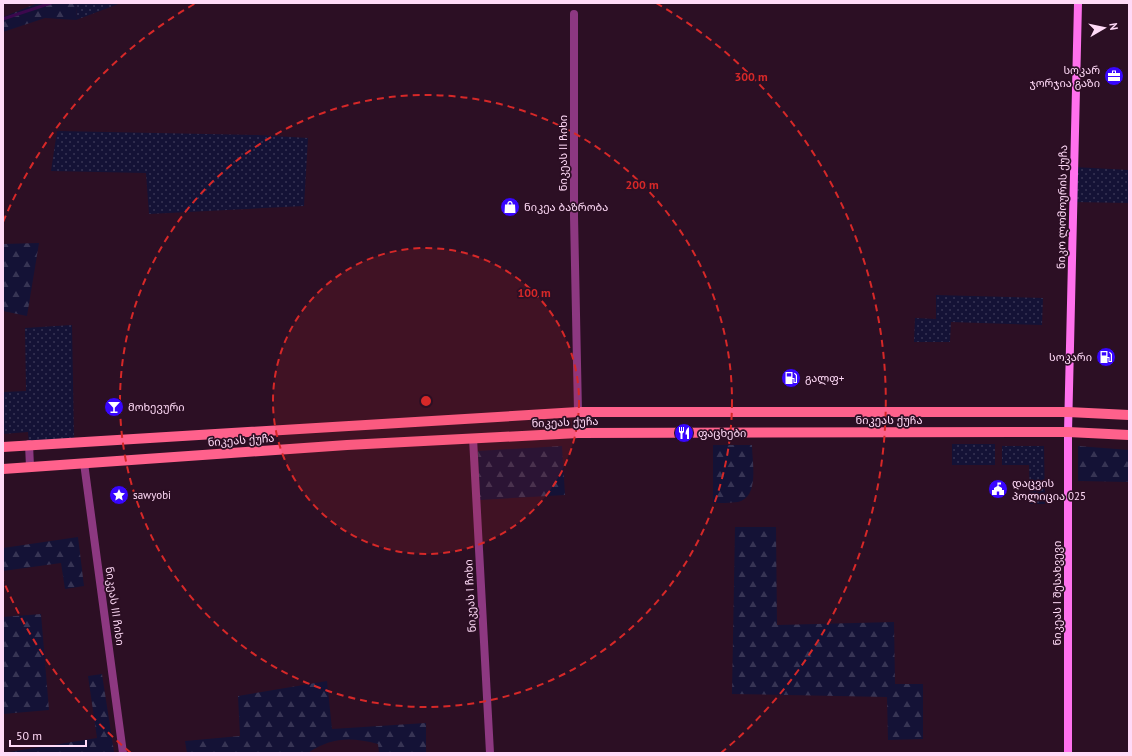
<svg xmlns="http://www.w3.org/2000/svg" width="1132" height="756" viewBox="0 0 1132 756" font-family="'PT Sans','Noto Sans Georgian',sans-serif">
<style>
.green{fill:url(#green-dots)}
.forest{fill:url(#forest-firs)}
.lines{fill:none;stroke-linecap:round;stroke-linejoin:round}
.stream{stroke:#3b084d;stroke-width:3}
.street{stroke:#8d3881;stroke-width:8}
.secondary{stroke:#ff71ed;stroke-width:8}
.primary{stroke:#ff618c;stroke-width:10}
.ring{fill:none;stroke:#d62828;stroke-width:2;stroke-dasharray:7 5}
.labels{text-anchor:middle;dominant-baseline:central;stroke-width:3.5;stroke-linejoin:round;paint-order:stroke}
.poi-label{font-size:11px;fill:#ffdaf7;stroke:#2c0f24;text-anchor:start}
.street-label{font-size:11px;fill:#ffdaf7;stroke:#2c0f24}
.centre{fill:#d62828;stroke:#2c0f24;stroke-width:2}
.ring-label{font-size:12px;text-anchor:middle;font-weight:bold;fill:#d62828;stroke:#2c0f24;stroke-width:3.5;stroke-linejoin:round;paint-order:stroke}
</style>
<defs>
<pattern id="green-dots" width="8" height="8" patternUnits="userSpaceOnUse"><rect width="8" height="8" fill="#141236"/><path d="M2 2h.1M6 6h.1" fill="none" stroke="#373454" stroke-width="1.8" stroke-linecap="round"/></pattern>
<pattern id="forest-firs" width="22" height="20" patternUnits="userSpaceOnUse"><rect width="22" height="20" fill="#141236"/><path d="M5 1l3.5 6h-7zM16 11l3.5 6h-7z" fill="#373454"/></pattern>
</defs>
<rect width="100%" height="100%" fill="#2c0f24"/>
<g class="green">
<path d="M77,3H121L76,20Z"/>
<path d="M57,131L258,135L308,138L304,206L149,214L146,173L51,171Z"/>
<path d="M1074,167L1129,170V203L1073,202Z"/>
<path d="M936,295L1043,298L1042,325L951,322L950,342H914L915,318L936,319Z"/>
<path d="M72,325L74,442L29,444L28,432L3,434V392L26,391L25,328Z"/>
<rect x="952" y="444" width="43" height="21"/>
<path d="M1002,446H1044L1045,504H1030L1029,465H1002Z"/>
</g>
<g class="forest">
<path d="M38,3H77L76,20L45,18L3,32V17Z"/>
<path d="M39,243L27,316L3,311V244Z"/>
<path d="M713,445H752C752,462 760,497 738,502C730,503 721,503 713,503Z"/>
<path d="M562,446L565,495L480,500L478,451Z"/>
<path d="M1078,446L1129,450V482L1078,481Z"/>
<path d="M735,527H776L777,625L894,622L895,684H923V739L888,740L887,697L732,694Z"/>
<path d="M78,537L84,586L65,589L61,563L3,571V548Z"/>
<path d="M41,614L49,710L3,714V617Z"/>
<path d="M102,674L114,752L3,753L97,738L88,676Z"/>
<path d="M327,681L332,729L426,723V753H379L378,744C351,737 332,737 308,753H187L185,741L240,736L238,696Z"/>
</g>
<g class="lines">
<path class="stream" d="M3,19L51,3"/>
<g class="street">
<path d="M574,14V216L578,412"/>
<path d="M473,438L490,753"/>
<path d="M29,444L30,467"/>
<path d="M84,463L123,753"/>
</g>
<path class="secondary" d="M1068,753V432L1078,3"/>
<g class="primary">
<path d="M3,447L578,412H1068L1129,415"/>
<path d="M3,469L347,445L578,433L1068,432L1129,435"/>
</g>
</g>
<circle cx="426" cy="401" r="153" fill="#d62828" fill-opacity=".12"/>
<g class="ring">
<circle cx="426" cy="401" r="153"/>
<circle cx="426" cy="401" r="306"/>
<path d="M131 753A459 459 0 0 1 3 580M3 222A459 459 0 0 1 196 3M656 3A459 459 0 0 1 721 753"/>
</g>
<defs>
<g id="office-disc" transform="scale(1)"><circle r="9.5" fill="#3806ff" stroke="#2c0f24"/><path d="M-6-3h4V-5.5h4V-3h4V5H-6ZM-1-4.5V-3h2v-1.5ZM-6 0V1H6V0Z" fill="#fff"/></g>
<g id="shop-disc" transform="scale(1)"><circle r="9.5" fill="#3806ff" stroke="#2c0f24"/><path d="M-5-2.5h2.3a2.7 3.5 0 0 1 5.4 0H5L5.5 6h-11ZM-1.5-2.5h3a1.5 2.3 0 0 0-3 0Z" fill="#fff"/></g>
<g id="fuel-disc" transform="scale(1)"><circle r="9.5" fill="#3806ff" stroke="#2c0f24"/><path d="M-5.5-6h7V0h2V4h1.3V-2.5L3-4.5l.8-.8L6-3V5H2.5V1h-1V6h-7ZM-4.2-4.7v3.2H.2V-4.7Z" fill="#fff"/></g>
<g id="bar-disc" transform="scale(1)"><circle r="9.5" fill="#3806ff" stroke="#2c0f24"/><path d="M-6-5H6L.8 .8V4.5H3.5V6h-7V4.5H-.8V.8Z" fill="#fff"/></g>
<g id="restaurant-disc" transform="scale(1)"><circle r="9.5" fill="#3806ff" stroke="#2c0f24"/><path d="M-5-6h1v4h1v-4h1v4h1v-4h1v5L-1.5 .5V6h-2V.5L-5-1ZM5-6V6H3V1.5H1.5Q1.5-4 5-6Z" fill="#fff"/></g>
<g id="civic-disc" transform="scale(1)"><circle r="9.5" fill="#3806ff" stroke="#2c0f24"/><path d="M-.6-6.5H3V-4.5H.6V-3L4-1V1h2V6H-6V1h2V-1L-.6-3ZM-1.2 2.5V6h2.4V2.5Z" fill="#fff"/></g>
<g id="sight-disc" transform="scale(1)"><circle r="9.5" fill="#3806ff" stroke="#2c0f24"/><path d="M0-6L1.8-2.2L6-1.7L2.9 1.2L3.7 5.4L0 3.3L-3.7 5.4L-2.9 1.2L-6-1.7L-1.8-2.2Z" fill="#fff"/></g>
</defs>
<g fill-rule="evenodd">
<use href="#office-disc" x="1114" y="76"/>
<use href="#shop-disc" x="510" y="207"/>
<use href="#fuel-disc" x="1106" y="357"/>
<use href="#fuel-disc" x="791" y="378"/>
<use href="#bar-disc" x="114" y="407"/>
<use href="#restaurant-disc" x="684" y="433"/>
<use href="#civic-disc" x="998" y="489"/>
<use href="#sight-disc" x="119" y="495"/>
</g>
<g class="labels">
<g class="poi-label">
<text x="1100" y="70" text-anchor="end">სოკარ<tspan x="1100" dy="13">ჯორჯია გაზი</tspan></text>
<text x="524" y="207">ნიკეა ბაზრობა</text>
<text x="1092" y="357" text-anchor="end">სოკარი</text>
<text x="805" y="378">გალფ+</text>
<text x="128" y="407">მოხევური</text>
<text x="698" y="433">ფაცხები</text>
<text x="1012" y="483">დაცვის<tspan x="1012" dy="13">პოლიცია 025</tspan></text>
<text x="133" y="495">sawyobi</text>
</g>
<g class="street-label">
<text transform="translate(563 153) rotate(-90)">ნიკეას II ჩიხი</text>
<text transform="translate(1062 207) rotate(-89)">ნიკო ლომოურის ქუჩა</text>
<text x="889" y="420">ნიკეას ქუჩა</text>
<text transform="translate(565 422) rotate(-2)">ნიკეას ქუჩა</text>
<text transform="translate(241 440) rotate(-4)">ნიკეას ქუჩა</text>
<text transform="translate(1057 593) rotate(-90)">ნიკეას I შესახვევი</text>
<text transform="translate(470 596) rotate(-93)">ნიკეას I ჩიხი</text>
<text transform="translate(115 606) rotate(82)">ნიკეას III ჩიხი</text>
</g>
</g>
<circle cx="426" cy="401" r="6" class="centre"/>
<g class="ring-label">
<text x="751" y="81">300 m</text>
<text x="642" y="189">200 m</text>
<text x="534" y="297">100 m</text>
</g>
<rect width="1132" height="756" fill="none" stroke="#ffdaf7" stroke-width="8"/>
<g transform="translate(1104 28) rotate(81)" stroke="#2c0f24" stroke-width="3" paint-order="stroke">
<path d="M0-3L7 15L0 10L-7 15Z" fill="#ffdaf7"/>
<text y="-6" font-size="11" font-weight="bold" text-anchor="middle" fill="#ffdaf7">N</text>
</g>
<path d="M10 740v6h76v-6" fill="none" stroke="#ffdaf7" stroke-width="2"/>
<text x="16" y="740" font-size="12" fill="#ffdaf7" stroke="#2c0f24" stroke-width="3" paint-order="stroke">50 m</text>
</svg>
